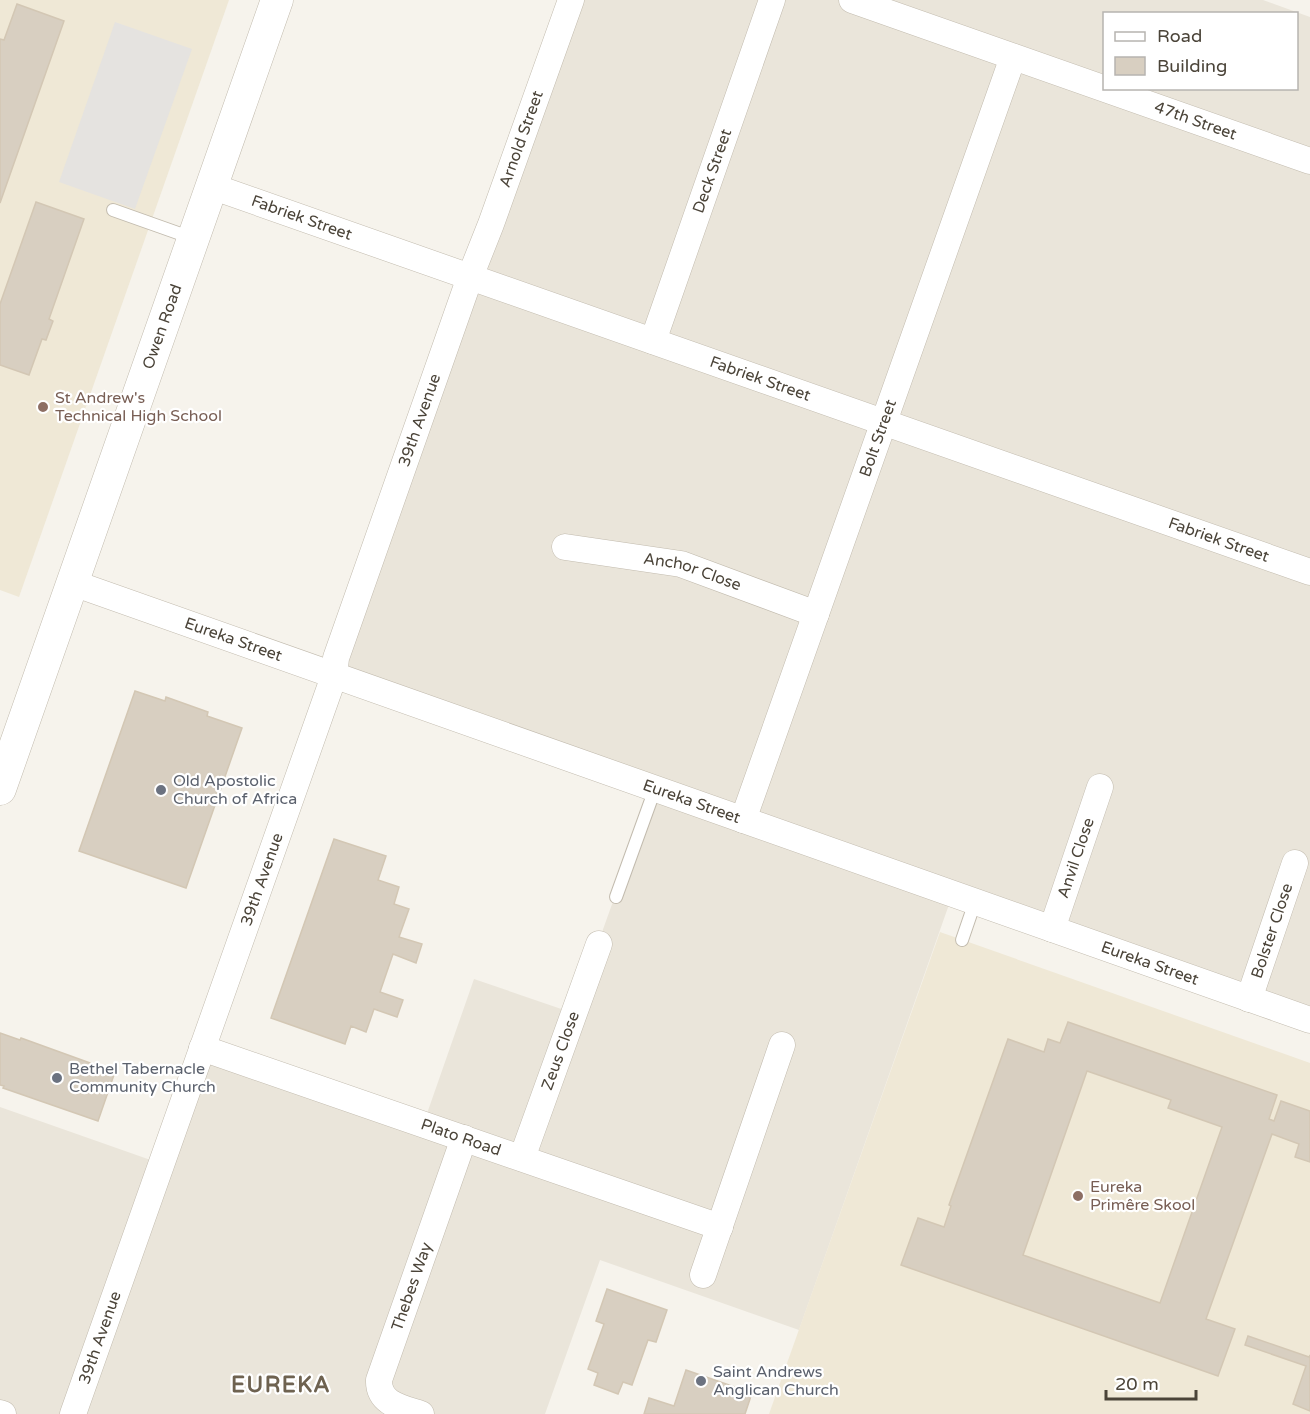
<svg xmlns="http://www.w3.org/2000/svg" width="1310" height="1414" viewBox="0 0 1310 1414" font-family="'Varela Round',sans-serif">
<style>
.residential{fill:#eae5da;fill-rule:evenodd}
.education{fill:#efe8d6}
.parking{fill:#e5e3e0}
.building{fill:#d8cfc1;stroke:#d3c7b4;stroke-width:1.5;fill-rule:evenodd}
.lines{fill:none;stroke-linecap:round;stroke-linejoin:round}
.service-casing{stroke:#c2bbae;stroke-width:14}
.minor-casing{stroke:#c2bbae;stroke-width:27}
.tertiary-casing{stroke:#c2bbae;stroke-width:33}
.service{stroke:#fff;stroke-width:12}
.minor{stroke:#fff;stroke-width:26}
.tertiary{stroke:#fff;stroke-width:32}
.education-dot{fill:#8d6e63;stroke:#fff;stroke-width:2}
.worship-dot{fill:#6b7280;stroke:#fff;stroke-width:2}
.labels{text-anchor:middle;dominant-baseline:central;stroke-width:4.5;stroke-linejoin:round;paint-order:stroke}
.street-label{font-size:16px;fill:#4b4439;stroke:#fff}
.education-label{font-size:16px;fill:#785e54;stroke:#fff;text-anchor:start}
.worship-label{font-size:16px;fill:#5b616d;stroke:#fff;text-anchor:start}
.district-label{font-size:22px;font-weight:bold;letter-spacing:1.5px;fill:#6e6250;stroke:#fff}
</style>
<rect width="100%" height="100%" fill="#f6f3ec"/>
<path class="residential" d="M572,0H1263L1310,17V1022L952,896L799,1330L600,1260L545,1414H8L0,1411V1107L162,1164L203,1049L423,1125L474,979L573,1013L653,790L336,678ZM1104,14H1296V88H1104Z"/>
<g class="education">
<path d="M0,0H229L19,597L0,590Z"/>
<path d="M940,932L1310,1063V1414H769Z"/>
</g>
<path class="parking" d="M115,22L192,49L135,209L59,182Z"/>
<g class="building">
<path d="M17,4L64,21L0,203V39L4,40Z"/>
<path d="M36,202L84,219L49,319L53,321L46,340L42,339L29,375L0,365V304Z"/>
<path d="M135,691L165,701L166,697L208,712L207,716L242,728L186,888L79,851Z"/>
<path d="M334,839L386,856L378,880L399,887L394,904L409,909L399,937L422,944L416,963L393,954L380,992L403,1000L397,1017L374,1009L366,1032L351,1026L345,1044L271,1018Z"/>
<path d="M1068,1022L1277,1095L1269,1119L1274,1121L1281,1101L1310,1111V1162L1295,1157L1299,1144L1272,1134L1206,1319L1235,1329L1218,1376L901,1265L918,1218L944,1227L951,1206L949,1205L1008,1039L1044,1052L1048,1039L1060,1043ZM1087,1071L1171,1100L1168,1108L1222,1127L1160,1303L1023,1255Z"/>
<path d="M0,1033L20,1040L21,1038L115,1072L98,1121L3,1088L4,1086L0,1085Z"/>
<path d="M607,1289L667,1310L656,1342L648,1340L632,1385L623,1382L618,1394L594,1385L598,1373L588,1369L604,1324L596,1321Z"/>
<path d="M1248,1336L1309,1357L1310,1355V1411L1293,1404L1306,1366L1245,1345Z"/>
<path d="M686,1370L752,1393L745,1414H644L649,1398L674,1406Z"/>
</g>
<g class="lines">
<g class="service-casing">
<g id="service">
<path d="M113,210L192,238"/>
<path d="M616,897L655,789"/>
<path d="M962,940L975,902"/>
</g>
</g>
<g class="minor-casing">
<g id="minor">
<path id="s1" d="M852,0L1310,161"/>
<path id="s2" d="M211,186L1310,572"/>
<path id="s3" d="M653,341L772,0"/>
<path id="s4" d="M565,547L681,564L816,614"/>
<path id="s5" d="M73,583L1310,1020"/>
<path id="s6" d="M743,820L1013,57"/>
<path id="s7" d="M1052,929L1100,787"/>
<path id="s8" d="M1249,999L1295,863"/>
<path id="s9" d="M202,1048L720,1227"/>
<path id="s10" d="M522,1158L599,944"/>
<path d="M703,1275L782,1045"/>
<path d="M0,1413L3,1414"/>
<path id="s11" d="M73,1414L334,676L336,658L470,277L491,224L571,0"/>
<path id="s12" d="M421,1414C403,1408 378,1404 379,1380L464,1138"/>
</g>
</g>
<g class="tertiary-casing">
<g id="tertiary">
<path id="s13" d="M0,789L277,0"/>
</g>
</g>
<use href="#service" class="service"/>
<use href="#minor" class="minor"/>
<use href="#tertiary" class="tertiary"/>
</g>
<g class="education-dot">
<circle cx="43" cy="407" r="6"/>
<circle cx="1078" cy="1196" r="6"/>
</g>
<g class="worship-dot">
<circle cx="161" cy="790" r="6"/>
<circle cx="57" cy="1078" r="6"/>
<circle cx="701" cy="1381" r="6"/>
</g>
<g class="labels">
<g class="street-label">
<text stroke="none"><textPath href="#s1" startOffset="364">47th Street</textPath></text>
<text stroke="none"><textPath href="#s11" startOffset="1352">Arnold Street</textPath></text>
<text stroke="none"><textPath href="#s3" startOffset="180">Deck Street</textPath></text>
<text stroke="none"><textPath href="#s2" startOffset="96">Fabriek Street</textPath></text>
<text stroke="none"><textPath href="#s13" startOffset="490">Owen Road</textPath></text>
<text stroke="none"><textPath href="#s2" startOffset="582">Fabriek Street</textPath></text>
<text stroke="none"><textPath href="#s11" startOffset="1053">39th Avenue</textPath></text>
<text stroke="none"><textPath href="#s6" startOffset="405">Bolt Street</textPath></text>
<text stroke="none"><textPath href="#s2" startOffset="1068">Fabriek Street</textPath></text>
<text stroke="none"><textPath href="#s4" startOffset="130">Anchor Close</textPath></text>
<text stroke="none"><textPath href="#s5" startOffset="170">Eureka Street</textPath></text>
<text stroke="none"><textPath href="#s5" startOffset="656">Eureka Street</textPath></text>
<text stroke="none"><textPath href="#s7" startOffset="75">Anvil Close</textPath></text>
<text stroke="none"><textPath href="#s11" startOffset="567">39th Avenue</textPath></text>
<text stroke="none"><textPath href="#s8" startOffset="72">Bolster Close</textPath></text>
<text stroke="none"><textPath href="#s5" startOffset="1142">Eureka Street</textPath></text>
<text stroke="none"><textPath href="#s10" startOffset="114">Zeus Close</textPath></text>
<text stroke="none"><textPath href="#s9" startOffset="274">Plato Road</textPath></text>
<text stroke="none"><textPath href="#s12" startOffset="158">Thebes Way</textPath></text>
<text stroke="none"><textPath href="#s11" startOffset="81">39th Avenue</textPath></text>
</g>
<g class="education-label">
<text x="55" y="398">St Andrew's<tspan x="55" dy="18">Technical High School</tspan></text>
<text x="1090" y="1187">Eureka<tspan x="1090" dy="18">Primêre Skool</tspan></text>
</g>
<g class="worship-label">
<text x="173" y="781">Old Apostolic<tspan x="173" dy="18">Church of Africa</tspan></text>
<text x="69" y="1069">Bethel Tabernacle<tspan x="69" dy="18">Community Church</tspan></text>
<text x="713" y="1372">Saint Andrews<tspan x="713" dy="18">Anglican Church</tspan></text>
</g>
<g class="district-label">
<text x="281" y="1385">EUREKA</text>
</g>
</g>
<rect x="1103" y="12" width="195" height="78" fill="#ffffff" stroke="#b7b4b0" stroke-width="1.5"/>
<rect x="1115" y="32" width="30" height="9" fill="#ffffff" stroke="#b7b4b0" stroke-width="1.5"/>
<text x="1157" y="42" font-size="18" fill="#4b4439">Road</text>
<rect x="1115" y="57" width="30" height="18" fill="#d8cfc1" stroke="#b7b4b0" stroke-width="1.5"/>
<text x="1157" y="72" font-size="18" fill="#4b4439">Building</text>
<path d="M1106 1390v9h90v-9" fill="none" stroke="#4b4439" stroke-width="3"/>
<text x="1115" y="1390" font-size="18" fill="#4b4439" stroke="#ffffff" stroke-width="4.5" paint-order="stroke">20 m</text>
</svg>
